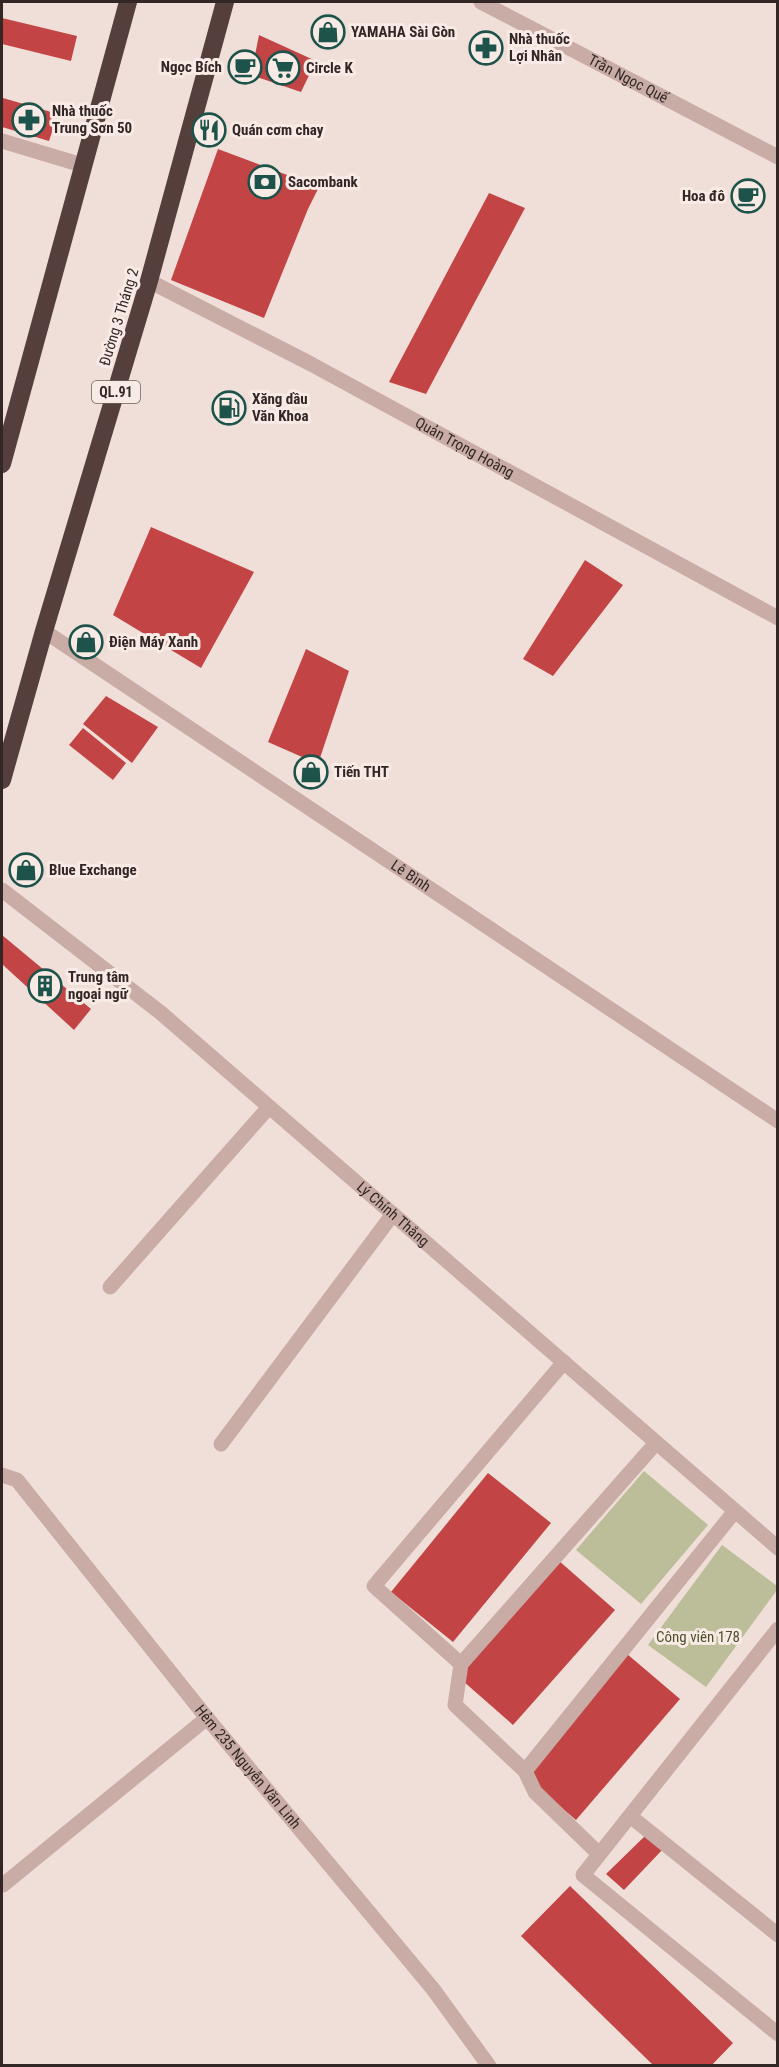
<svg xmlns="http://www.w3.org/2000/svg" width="779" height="2067" viewBox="0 0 779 2067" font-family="'Roboto Condensed',sans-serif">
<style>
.green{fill:#bbbe99}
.building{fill:#c24445}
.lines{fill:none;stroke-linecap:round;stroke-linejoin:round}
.minor{stroke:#c8aca5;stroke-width:15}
.highway{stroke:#543f3d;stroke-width:18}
.labels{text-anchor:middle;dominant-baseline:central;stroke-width:6;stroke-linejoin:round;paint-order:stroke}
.shield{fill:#f8eae4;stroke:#6e625f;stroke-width:1.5}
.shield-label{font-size:14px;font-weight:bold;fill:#332726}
.poi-label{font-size:15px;font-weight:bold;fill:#332726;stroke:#f8eae4;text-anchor:start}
.street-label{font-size:15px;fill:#332726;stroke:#f8eae4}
.park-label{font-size:15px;fill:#4c512b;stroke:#f8eae4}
</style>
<rect width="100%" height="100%" fill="#f0dfd8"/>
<g class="green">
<path d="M644,1471L708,1525L641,1604L576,1550Z"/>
<path d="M722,1545L777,1586V1590L706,1687L648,1645Z"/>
</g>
<g class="building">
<path d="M2,18L77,36L71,61L2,44Z"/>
<path d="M259,35L316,61L301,92L251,75Z"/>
<path d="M3,98L58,114L49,141L2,127Z"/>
<path d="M218,149L319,187L308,209L264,318L171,280Z"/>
<path d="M489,193L525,208L426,394L389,382Z"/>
<path d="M151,527L254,572L201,668L113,615Z"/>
<path d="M585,560L623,585L553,676L523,659Z"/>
<path d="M306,649L349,671L318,764L268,742Z"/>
<path d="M106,696L158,727L132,763L83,724Z"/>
<path d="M83,728L126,763L113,780L69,745Z"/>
<path d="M2,935L91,1009L74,1030L2,964Z"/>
<path d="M488,1473L551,1523L453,1642L391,1592Z"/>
<path d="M558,1560L615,1610L513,1725L455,1674Z"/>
<path d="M620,1648L680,1699L576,1820L517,1770Z"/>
<path d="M645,1836L664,1848L624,1890L606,1874Z"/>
<path d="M570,1886L733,2043L711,2066H654L521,1936Z"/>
</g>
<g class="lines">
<g class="minor">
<path id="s1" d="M481,2L778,157"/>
<path d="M2,141L82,165"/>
<path id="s2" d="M149,281L311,364L778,618"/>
<path id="s3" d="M44,631L778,1121"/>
<path id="s4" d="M2,890L161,1013L778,1548"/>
<path d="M110,1287L269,1107"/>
<path d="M564,1362L374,1586L461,1664L455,1705L525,1771L535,1792L599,1854"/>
<path d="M221,1444L393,1214"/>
<path id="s5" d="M2,1475L17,1480L207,1718L433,1989L489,2066"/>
<path d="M778,1629L583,1875L778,2034"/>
<path d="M461,1664L656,1443"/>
<path d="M525,1771L735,1511"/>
<path d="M630,1816L778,1935"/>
<path d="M3,1885L207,1718"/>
</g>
<g class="highway">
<path d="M2,464L128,2"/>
<path d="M2,780L44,631L149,281L225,2"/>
</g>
</g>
<defs>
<g id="shop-ring" transform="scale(1.725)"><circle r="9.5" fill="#f8eae4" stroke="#1d534a" stroke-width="1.5"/><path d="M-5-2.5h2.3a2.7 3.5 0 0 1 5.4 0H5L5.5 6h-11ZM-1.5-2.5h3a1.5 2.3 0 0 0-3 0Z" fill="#1d534a"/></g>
<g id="pharmacy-ring" transform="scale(1.725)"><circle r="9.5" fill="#f8eae4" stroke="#1d534a" stroke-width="1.5"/><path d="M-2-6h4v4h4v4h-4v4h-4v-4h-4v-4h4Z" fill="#1d534a"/></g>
<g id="cafe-ring" transform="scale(1.725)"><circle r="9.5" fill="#f8eae4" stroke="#1d534a" stroke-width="1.5"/><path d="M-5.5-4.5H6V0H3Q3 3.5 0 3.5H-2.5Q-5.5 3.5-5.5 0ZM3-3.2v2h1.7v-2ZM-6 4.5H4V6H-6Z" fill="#1d534a"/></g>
<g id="supermarket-ring" transform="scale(1.725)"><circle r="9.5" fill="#f8eae4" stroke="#1d534a" stroke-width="1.5"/><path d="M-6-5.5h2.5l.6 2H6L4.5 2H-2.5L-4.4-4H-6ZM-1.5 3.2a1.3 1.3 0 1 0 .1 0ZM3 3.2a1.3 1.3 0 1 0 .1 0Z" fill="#1d534a"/></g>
<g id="restaurant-ring" transform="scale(1.725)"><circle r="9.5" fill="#f8eae4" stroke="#1d534a" stroke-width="1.5"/><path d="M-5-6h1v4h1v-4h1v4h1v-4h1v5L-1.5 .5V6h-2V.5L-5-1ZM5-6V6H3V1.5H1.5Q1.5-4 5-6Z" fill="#1d534a"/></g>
<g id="bank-ring" transform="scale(1.725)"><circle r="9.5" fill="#f8eae4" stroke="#1d534a" stroke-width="1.5"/><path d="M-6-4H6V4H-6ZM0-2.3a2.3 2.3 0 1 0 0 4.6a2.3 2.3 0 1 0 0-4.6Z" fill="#1d534a"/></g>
<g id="fuel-ring" transform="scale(1.725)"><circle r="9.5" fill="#f8eae4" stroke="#1d534a" stroke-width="1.5"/><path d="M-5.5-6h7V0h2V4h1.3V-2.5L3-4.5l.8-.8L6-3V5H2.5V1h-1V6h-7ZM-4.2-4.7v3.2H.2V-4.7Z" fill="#1d534a"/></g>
<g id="building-ring" transform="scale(1.725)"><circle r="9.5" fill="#f8eae4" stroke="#1d534a" stroke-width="1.5"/><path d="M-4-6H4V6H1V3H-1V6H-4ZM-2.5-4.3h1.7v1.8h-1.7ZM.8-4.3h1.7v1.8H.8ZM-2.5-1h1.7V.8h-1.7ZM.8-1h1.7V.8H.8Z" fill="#1d534a"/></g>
</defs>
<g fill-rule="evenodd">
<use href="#shop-ring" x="328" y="32"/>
<use href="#pharmacy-ring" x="486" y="48"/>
<use href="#cafe-ring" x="245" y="67"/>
<use href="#supermarket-ring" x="283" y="68"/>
<use href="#pharmacy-ring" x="29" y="120"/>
<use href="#restaurant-ring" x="209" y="130"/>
<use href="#bank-ring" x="265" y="182"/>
<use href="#cafe-ring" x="748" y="196"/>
<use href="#fuel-ring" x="229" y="408"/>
<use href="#shop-ring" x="86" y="642"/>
<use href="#shop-ring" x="311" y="772"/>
<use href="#shop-ring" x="26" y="870"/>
<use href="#building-ring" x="45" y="986"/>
</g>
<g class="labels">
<rect class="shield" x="92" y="381" width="48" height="22" rx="4.5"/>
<g class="shield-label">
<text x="116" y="392">QL.91</text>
</g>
<g class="poi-label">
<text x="351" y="32">YAMAHA Sài Gòn</text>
<text x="509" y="39">Nhà thuốc<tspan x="509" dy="17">Lợi Nhân</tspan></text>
<text x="222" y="67" text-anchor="end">Ngọc Bích</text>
<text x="306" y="68">Circle K</text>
<text x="52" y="111">Nhà thuốc<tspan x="52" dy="17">Trung Sơn 50</tspan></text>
<text x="232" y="130">Quán cơm chay</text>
<text x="288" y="182">Sacombank</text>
<text x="725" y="196" text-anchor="end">Hoa đô</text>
<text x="252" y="399">Xăng dầu<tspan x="252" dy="17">Văn Khoa</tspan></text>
<text x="109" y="642">Điện Máy Xanh</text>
<text x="334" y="772">Tiến THT</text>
<text x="49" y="870">Blue Exchange</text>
<text x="68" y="977">Trung tâm<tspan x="68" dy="17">ngoại ngữ</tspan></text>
</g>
<g class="street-label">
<text stroke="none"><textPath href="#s1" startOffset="166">Trần Ngọc Quế</textPath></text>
<text transform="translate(119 317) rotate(-73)">Đường 3 Tháng 2</text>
<text stroke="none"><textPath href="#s2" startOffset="357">Quản Trọng Hoàng</textPath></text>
<text stroke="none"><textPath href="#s3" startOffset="441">Lê Bình</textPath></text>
<text stroke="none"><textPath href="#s4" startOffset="508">Lý Chính Thắng</textPath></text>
<text stroke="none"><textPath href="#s5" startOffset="384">Hẻm 235 Nguyễn Văn Linh</textPath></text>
</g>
<g class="park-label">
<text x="698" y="1637">Công viên 178</text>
</g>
</g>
<rect width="779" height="2067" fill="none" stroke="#332726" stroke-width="6"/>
</svg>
